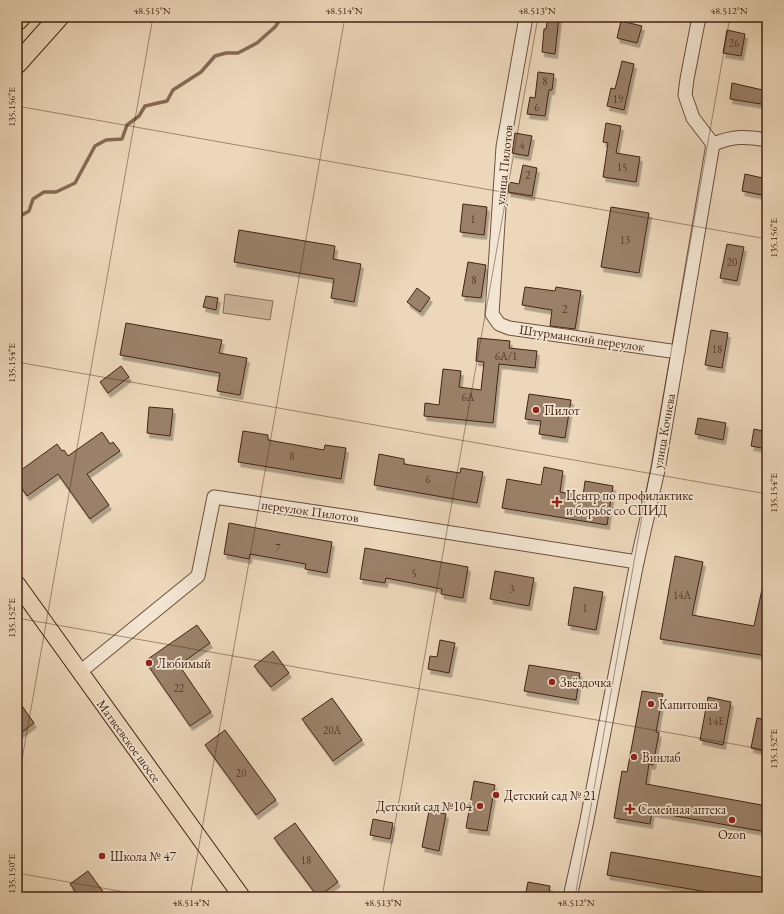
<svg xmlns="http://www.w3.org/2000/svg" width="784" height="914" viewBox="0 0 784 914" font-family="'EB Garamond',serif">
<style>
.green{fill:#cfb89e;stroke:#896e59}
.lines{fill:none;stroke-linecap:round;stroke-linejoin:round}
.stream{stroke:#866a56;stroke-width:3.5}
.building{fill:#9b816a;stroke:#432314;filter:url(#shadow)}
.minor-casing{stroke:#6d503e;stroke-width:15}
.major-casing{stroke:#432314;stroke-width:18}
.highway-casing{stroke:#432314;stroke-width:21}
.minor{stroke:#f3e5d2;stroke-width:13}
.major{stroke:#ecd7ba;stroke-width:16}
.highway{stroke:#ecd7ba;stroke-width:19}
.ticks{fill:none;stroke:#432314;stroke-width:1;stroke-opacity:0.45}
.poi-dot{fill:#8f2418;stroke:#f3e5d2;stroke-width:1.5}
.labels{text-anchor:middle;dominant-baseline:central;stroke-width:3.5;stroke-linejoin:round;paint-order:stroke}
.number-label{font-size:11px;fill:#593a2a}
.street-label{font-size:13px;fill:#432314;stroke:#f3e5d2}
.poi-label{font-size:13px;fill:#432314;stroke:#f3e5d2;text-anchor:start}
.neatline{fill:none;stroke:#432314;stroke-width:1.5}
.ticks-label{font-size:10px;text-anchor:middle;fill:#432314}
</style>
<defs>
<filter id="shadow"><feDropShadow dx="2.5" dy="4.5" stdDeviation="0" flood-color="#0004"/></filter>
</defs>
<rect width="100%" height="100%" fill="#ecd7ba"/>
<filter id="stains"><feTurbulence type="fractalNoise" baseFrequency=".005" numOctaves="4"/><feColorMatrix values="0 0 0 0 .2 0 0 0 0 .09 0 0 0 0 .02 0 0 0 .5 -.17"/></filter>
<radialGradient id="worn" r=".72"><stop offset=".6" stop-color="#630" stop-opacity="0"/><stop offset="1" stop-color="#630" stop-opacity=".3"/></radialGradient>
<path class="green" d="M225,294L273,301L270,320L223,313Z"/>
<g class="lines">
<path class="stream" d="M17,218L29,211L33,199L44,192H56L75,183L95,146L106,140L122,139L127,125L139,116L145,106L167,101L173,90L201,72L215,56L226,53H238L257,43L275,27L282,17"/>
</g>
<g class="building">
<path d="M548,17H559L555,54L542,52L544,29H546Z"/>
<path d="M621,21L642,26L637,43L617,38Z"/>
<path d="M727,30L745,34L741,56L723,53Z"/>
<path d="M622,61L634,64L624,110L607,106L611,88L615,89Z"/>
<path d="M538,72L554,74L552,90H549L545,116L527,114L530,97L535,98Z"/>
<path d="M732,83L767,91V105L730,99Z"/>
<path d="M606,123L621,126L616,153L640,157L636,182L603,177L608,143L603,142Z"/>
<path d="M515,133L532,136L528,156L512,153Z"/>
<path d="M523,165L537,168L532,196L508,192L509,182L519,184Z"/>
<path d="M745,174L767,179V196L742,191Z"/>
<path d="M463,204L487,207L484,235L460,232Z"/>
<path d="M611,207L649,213L639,273L601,267Z"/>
<path d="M239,230L335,246L333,259L361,264L354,302L331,298L334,279L234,262Z"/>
<path d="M727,244L744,247L737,281L720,278Z"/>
<path d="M468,262L486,265L481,298L462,296Z"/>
<path d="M525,287L555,291L556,287L581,291L575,329L550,326L552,310L522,305Z"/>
<path d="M417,288L430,298L420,312L407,302Z"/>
<path d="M206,296L218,298L216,310L203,307Z"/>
<path d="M126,323L222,340L219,353L247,358L240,395L217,391L220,373L120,355Z"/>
<path d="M711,330L728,333L722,368L705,365Z"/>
<path d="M478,338L510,341L509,348L537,351L535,368L499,364L493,423L424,416L425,403L439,405L443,369L461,371L459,387L481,390L484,362L476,361Z"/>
<path d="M121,366L129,377L108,393L100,382Z"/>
<path d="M529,394L571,400L565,438L539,434L541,421L525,419Z"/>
<path d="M149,407L173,409L170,436L147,433Z"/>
<path d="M698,418L726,423L723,440L695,434Z"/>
<path d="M754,429L767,432V449L751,446Z"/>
<path d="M243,431L268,435V440L324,450L325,445L346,448L341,479L238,462Z"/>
<path d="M102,432L110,444L113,442L120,451L87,474L109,505L90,519L58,474L27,496L17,481V473L57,444L62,451L64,450L68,456Z"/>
<path d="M379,454L404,459V464L460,473L461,468L483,472L477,503L374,485Z"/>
<path d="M544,467L563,471L560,492L583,496L585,481L613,486L607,525L502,508L507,479L541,485Z"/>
<path d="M229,523L332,542L327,573L305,569L306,564L250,554L249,559L224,554Z"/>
<path d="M365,548L468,567L463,598L441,594L442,589L386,578L385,583L360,579Z"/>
<path d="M675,556L703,562L692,615L754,626L763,585H767V656L660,639Z"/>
<path d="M495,571L534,578L529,606L490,599Z"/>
<path d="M574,587L603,592L596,630L568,625Z"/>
<path d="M197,625L210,643L179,665L211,712L190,726L145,661Z"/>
<path d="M440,640L455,643L449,673L428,669L430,656L437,657Z"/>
<path d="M273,651L289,673L271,687L254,666Z"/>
<path d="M529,665L580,673L576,700L524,691Z"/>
<path d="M642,691L663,694L656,732L659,733L653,765L649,764L646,784L767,806V832L652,812L650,824L614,818L622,771L627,772Z"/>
<path d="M708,697L731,702L723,745L700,740Z"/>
<path d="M332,698L362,740L333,761L302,719Z"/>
<path d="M17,699L34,723L17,736Z"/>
<path d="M757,718L767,720V752L751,748Z"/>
<path d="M225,730L276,800L256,815L205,745Z"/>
<path d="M474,781L495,785L487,831L466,828Z"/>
<path d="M429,811L446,814L439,851L422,847Z"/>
<path d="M373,819L393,823L390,839L370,835Z"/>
<path d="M295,823L338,882L318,897L274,838Z"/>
<path d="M611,852L767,878V897H737L607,875Z"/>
<path d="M88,871L107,897H79L70,884Z"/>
<path d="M528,882L550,886L548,897H525Z"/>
</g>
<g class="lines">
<g class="minor-casing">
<g id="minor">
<path d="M526,17L503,147L492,314L499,324L509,328L678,352"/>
<path d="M713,144C734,136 745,136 767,140"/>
<path d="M80,672L198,576L214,497L350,517L637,562"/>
<path d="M570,897L586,825L637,562L658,470L713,144L693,118L685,95L687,79L699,17"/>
</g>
</g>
<g class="major-casing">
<path id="major" d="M17,584L242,897"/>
</g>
<g class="highway-casing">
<g id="highway">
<path d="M17,21L21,17"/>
<path d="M17,64L59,17"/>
</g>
</g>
<use href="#minor" class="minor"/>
<use href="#major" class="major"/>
<use href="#highway" class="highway"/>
</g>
<path class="ticks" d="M17,106L767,239M17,362L767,494M17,618L767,750M17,788L153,17M17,873L153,897M190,897L345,17M382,897L538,17M575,897L730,17"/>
<g class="poi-dot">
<circle cx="536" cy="410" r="4"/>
<path d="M555 496h4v4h4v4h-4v4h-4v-4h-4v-4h4z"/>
<circle cx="149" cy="663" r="4"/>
<circle cx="552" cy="682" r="4"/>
<circle cx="651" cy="704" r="4"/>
<circle cx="634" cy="757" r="4"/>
<circle cx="496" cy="795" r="4"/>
<circle cx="480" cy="806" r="4"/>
<path d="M628 803h4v4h4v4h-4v4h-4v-4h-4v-4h4z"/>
<circle cx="732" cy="820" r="4"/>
<circle cx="102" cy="856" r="4"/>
</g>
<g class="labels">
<g class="number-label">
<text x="734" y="43">26</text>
<text x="545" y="81">8</text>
<text x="618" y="99">19</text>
<text x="537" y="107">6</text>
<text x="522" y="145">4</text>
<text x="622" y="167">15</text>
<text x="528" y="175">2</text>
<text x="473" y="219">1</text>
<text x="625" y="240">13</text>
<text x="732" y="262">20</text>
<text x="474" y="280">8</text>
<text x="565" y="309">2</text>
<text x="717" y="349">18</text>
<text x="506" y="356">6А/1</text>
<text x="468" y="397">6А</text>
<text x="292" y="456">8</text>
<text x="428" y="479">6</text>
<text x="278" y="548">7</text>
<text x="414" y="573">5</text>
<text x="512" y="589">3</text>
<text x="682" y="595">14А</text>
<text x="585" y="608">1</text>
<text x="179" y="688">22</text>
<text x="716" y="721">14Е</text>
<text x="332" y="730">20А</text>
<text x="241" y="773">20</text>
<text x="306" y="860">18</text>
</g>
<g class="street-label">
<text transform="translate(504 165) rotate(-84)">улица Пилотов</text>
<text transform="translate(582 338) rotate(8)">Штурманский переулок</text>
<text transform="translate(664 431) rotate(-80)">улица Кочнева</text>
<text transform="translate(310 511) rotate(8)">переулок Пилотов</text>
<text transform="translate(129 741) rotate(54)">Матвеевское шоссе</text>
</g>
<g class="poi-label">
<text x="544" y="410">Пилот</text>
<text x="566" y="495">Центр по профилактике<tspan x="566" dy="15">и борьбе со СПИД</tspan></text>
<text x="157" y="663">Любимый</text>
<text x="560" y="682">Звёздочка</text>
<text x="659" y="704">Капитошка</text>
<text x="642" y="757">Винлаб</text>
<text x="504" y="795">Детский сад № 21</text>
<text x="472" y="806" text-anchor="end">Детский сад №104</text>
<text x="638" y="809">Семейная аптека</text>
<text x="732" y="834" text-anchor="middle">Ozon</text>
<text x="110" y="856">Школа № 47</text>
</g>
</g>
<rect width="784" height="914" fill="none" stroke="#ecd7ba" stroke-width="44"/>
<rect x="22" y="22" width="740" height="870" class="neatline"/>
<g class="ticks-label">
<text x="152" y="14">48.515°N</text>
<text x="344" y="14">48.514°N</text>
<text x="537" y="14">48.513°N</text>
<text x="729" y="14">48.512°N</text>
<text transform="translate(11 107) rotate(-90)" y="4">135.156°E</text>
<text transform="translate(773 238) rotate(-90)" y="4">135.156°E</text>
<text transform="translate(11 363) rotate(-90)" y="4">135.154°E</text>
<text transform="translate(773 493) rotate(-90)" y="4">135.154°E</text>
<text transform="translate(11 618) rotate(-90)" y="4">135.152°E</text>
<text transform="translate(773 749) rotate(-90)" y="4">135.152°E</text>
<text transform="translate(11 874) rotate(-90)" y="4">135.150°E</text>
<text x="191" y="906">48.514°N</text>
<text x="383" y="906">48.513°N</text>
<text x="576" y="906">48.512°N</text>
</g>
<rect width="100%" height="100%" filter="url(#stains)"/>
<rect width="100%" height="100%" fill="url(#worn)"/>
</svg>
